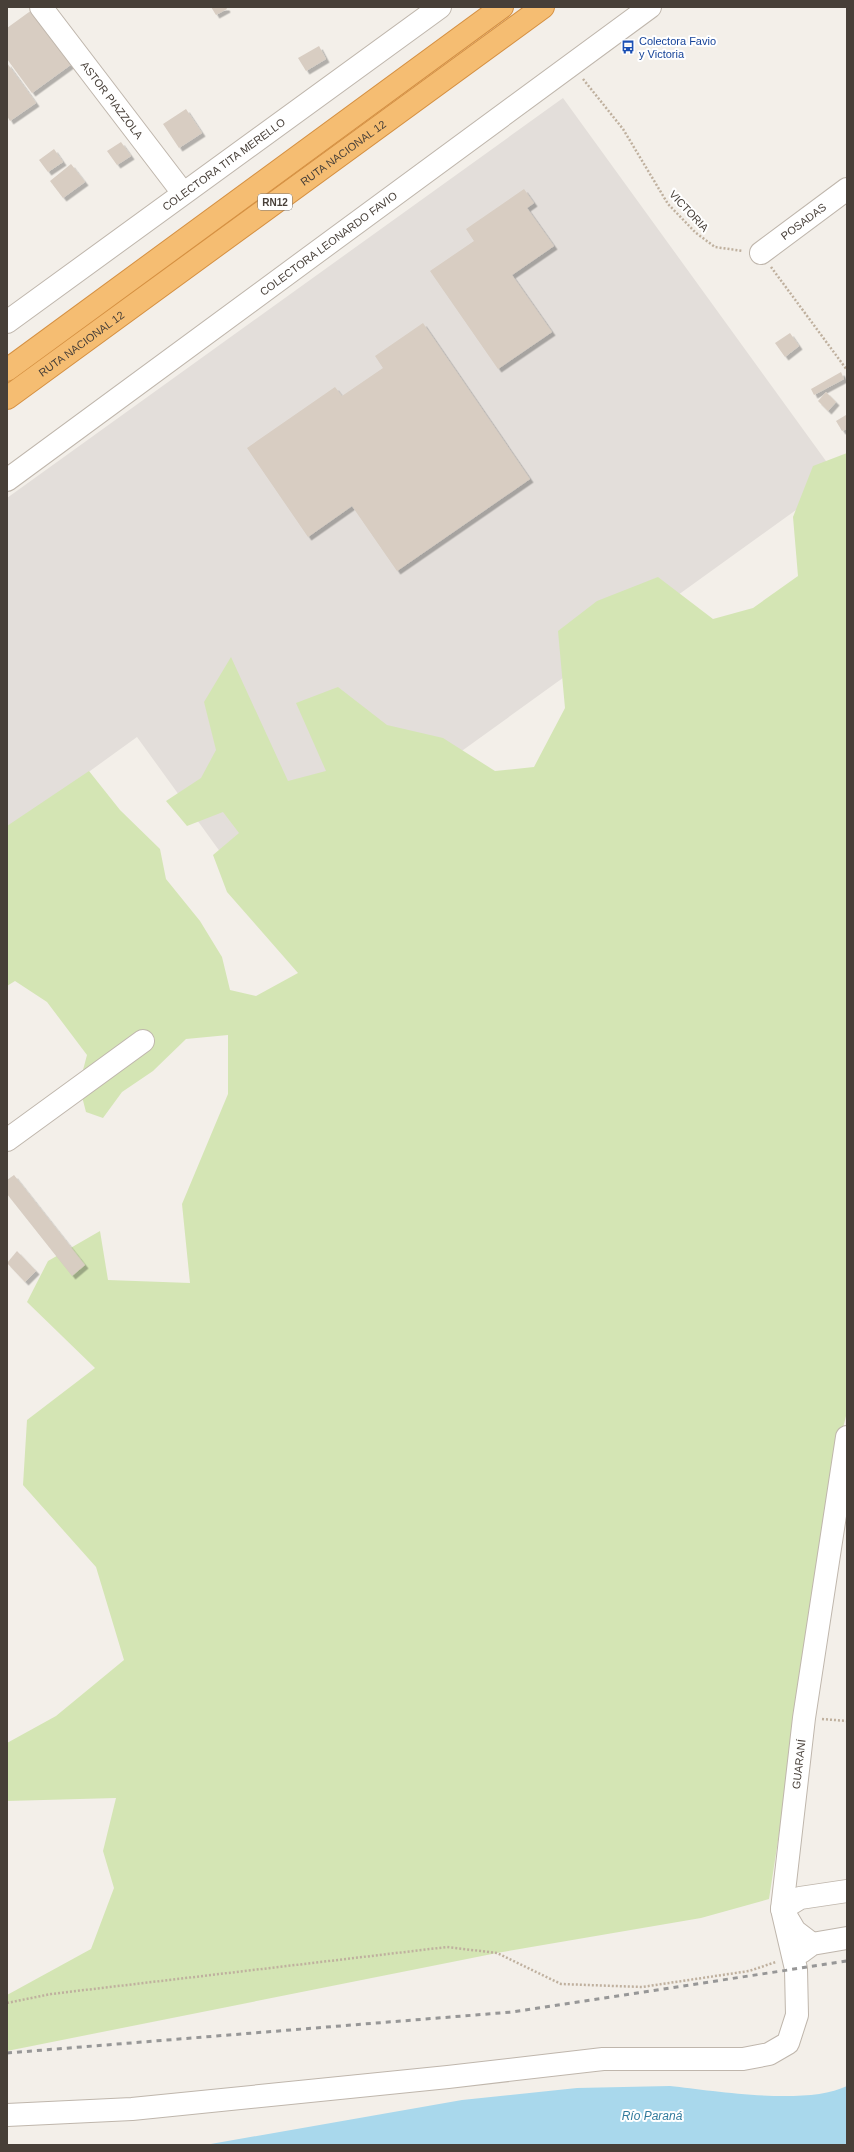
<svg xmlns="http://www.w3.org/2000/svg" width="854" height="2152" viewBox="0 0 854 2152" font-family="Helvetica,sans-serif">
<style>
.industrial{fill:#e3deda}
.green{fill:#d4e5b4}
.water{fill:#a9d8ec}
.building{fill:#d8cdc2;filter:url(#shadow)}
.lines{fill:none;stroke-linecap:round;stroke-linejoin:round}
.minor-casing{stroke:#bfb6ac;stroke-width:24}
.highway-casing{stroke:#d59042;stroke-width:24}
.path{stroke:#bfb09e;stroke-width:2.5;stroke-dasharray:2 2;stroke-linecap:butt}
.minor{stroke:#fff;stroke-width:22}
.highway{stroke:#f5bd72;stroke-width:22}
.rail{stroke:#979797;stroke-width:3;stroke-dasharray:5 5;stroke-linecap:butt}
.labels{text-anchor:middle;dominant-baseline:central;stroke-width:4;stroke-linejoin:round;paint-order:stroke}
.shield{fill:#fff;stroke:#7e7974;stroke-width:1}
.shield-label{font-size:10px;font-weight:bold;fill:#473f38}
.transit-label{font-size:11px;fill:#164399;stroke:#fff;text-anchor:start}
.street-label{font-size:11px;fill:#473f38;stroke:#fff}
.water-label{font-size:12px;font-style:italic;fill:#327b9d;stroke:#fff}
</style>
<defs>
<filter id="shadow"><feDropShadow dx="3.5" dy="3.5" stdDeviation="0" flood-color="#0004"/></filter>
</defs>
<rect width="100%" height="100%" fill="#f3efe9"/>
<path class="industrial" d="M563,98L839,479L255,900L137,737L7,831V498Z"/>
<path class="green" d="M847,453V1412L839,1444L769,1899L701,1918L497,1953L7,2051V1995L91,1949L114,1888L103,1851L116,1798L7,1801V1743L56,1716L124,1660L96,1567L23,1485L27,1420L95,1368L27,1302L48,1261L100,1231L108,1280L190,1283L182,1204L228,1094V1035L186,1039L153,1071L122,1092L103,1118L86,1112L79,1085L87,1055L47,1002L15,981L7,986V826L89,771L120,810L160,849L166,879L200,921L222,957L230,990L256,996L298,973L227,892L213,855L239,833L223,812L187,826L166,801L201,778L216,750L204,702L231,657L288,781L326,771L296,703L338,687L387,725L443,738L495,771L534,767L565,708L558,631L597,601L658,577L713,619L753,608L798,576L793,517L813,466Z"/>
<path class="water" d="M670,2086C716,2091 806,2106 847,2086V2145H205L462,2100L577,2088Z"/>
<g class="building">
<path d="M36,7L76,61L32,93L7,59V28Z"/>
<path d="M211,7H226L227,9L216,15Z"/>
<path d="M319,46L326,59L306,71L298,58Z"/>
<path d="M7,63L36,103L10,121L7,116Z"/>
<path d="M186,109L202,133L179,148L163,124Z"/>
<path d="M121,142L131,156L117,165L107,151Z"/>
<path d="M54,149L63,162L48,172L39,160Z"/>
<path d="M71,164L85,182L63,198L50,181Z"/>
<path d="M524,189L534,203L527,208L554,246L512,275L552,332L498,369L430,271L474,241L466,229Z"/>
<path d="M423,323L530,479L397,571L352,506L308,537L247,448L335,387L342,396L383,368L375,356Z"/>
<path d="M790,333L799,346L785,357L775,343Z"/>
<path d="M841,372L844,379L814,395L811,389Z"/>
<path d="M826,392L836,402L828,411L818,401Z"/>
<path d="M846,415L847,429L842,431L836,421Z"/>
<path d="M14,1175L85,1265L72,1276L7,1194V1180Z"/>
<path d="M17,1251L36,1271L25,1282L7,1263Z"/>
</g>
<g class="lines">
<g class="minor-casing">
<g id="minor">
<path id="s1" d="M41,7L183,193"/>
<path id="s2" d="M761,253L847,189"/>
<path id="s3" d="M7,322L440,7"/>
<path id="s4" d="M7,480L650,7"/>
<path d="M7,1140L143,1041"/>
<path d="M812,1944L795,1931L782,1909L800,1898L847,1891"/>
<path d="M801,1952L812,1944L847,1938"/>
<path id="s5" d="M7,2115L132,2109L448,2077L603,2059H743L769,2054L788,2043L797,2015L796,1969L782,1909L804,1718L847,1437"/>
</g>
</g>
<g class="highway-casing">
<g id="highway">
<path d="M7,370L502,7"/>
<path id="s6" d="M7,398L543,7"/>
</g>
</g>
<g class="path">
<path d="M583,79L623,129L668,204L696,233L715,247L743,251"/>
<path d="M771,267L847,370"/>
<path d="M822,1719L847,1721"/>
<path d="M7,2003L51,1994L447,1947L497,1953L561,1984L642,1987L749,1971L776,1962"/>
</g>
<use href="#minor" class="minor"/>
<use href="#highway" class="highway"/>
<path class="rail" d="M7,2053L512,2012L847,1961"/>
</g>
<defs>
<g id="bus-bare" transform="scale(1.08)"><path d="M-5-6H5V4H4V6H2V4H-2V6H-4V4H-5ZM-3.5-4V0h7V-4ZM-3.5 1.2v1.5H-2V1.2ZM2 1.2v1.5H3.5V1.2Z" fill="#1a4fb4" stroke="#fff" stroke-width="2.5" paint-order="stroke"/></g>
</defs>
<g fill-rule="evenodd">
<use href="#bus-bare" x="628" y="47"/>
</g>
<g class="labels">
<rect class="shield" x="258" y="194" width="34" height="16" rx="3"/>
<g class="shield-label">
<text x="275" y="202">RN12</text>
</g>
<g class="transit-label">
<text x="639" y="41">Colectora Favio<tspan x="639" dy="13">y Victoria</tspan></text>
</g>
<g class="street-label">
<text stroke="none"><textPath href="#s1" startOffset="117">ASTOR PIAZZOLA</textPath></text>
<text stroke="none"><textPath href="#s6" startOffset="416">RUTA NACIONAL 12</textPath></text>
<text stroke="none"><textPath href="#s3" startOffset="268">COLECTORA TITA MERELLO</textPath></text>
<text transform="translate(689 211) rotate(47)">VICTORIA</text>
<text stroke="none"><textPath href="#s2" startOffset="53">POSADAS</textPath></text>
<text stroke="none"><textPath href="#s4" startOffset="399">COLECTORA LEONARDO FAVIO</textPath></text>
<text stroke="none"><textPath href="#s6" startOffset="92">RUTA NACIONAL 12</textPath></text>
<text stroke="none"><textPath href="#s5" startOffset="1070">GUARANÍ</textPath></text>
</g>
<g class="water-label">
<text x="652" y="2116">Río Paraná</text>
</g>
</g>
<rect width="854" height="2152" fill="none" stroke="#473f38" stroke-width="16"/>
</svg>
